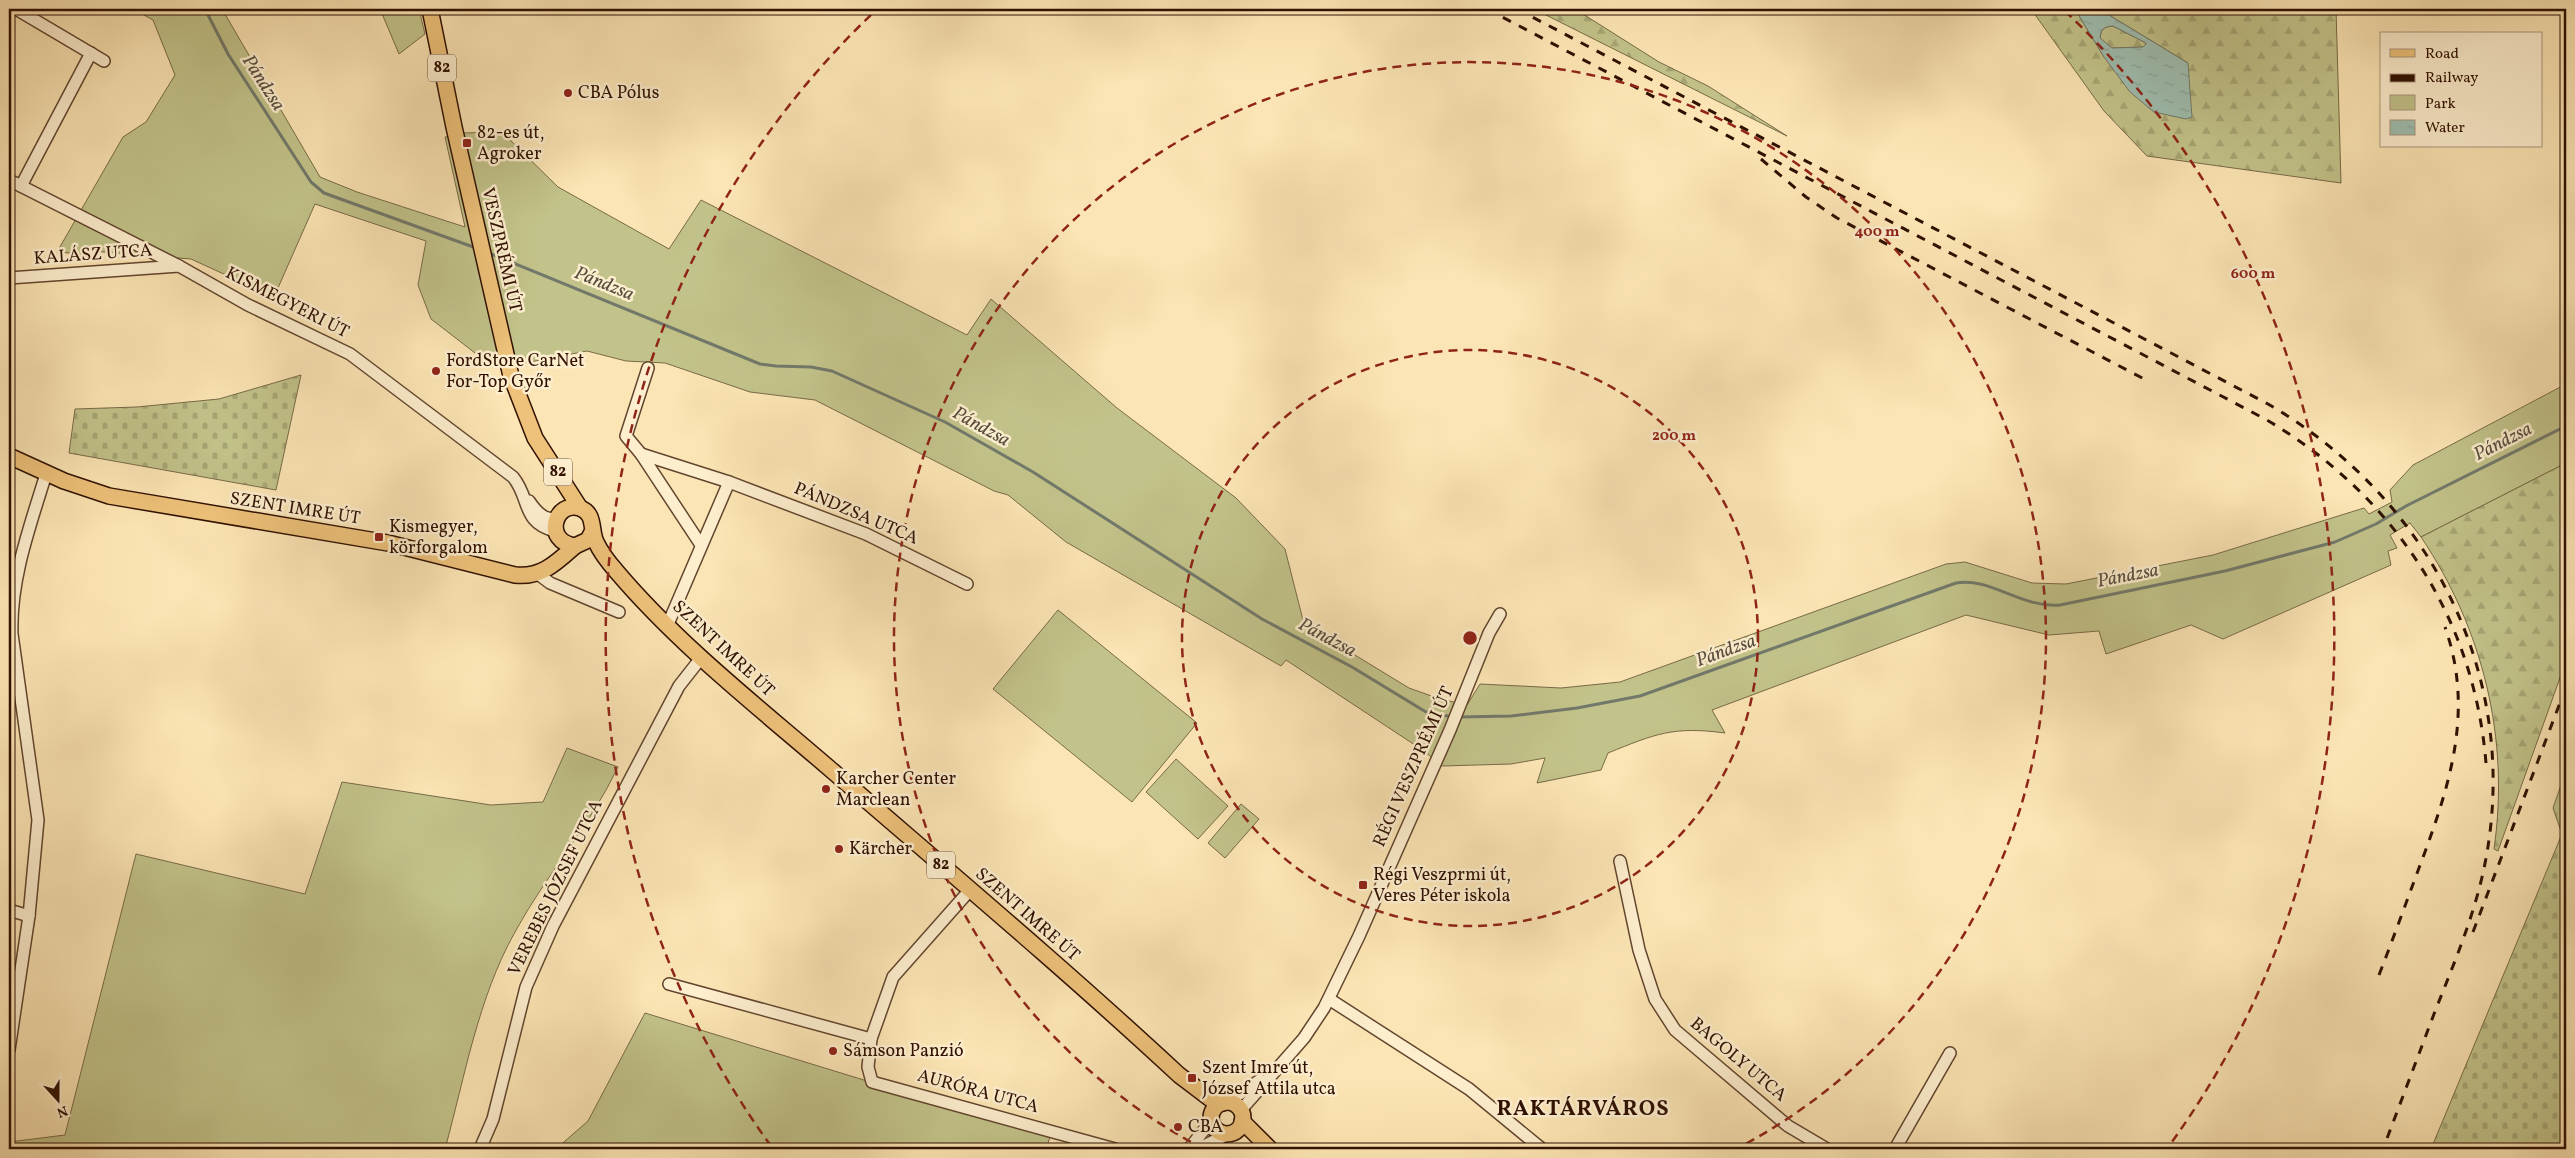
<svg xmlns="http://www.w3.org/2000/svg" width="2575" height="1158" viewBox="0 0 2575 1158" font-family="Vollkorn,serif">
<style>
.green{fill:#c2c38a;stroke:#786a46}
.forest{fill:url(#forest-firs);stroke:#786a46}
.cemetery{fill:url(#cemetery-stones);stroke:#786a46}
.water{fill:url(#water-ripples);stroke:#72796b;fill-rule:evenodd}
.lines{fill:none;stroke-linecap:round;stroke-linejoin:round}
.stream{stroke:#72796b;stroke-width:3}
.minor-casing{stroke:#62452e;stroke-width:14}
.major-casing{stroke:#2f1001;stroke-width:18}
.minor{stroke:#fdeece;stroke-width:11}
.major{stroke:#eec27a;stroke-width:15}
.rail{stroke:#2f1001;stroke-width:3;stroke-dasharray:9 9;stroke-linecap:butt}
.ring{fill:none;stroke:#8f2418;stroke-width:2.5;stroke-dasharray:9 6}
.poi-dot{fill:#8f2418;stroke:#fdeece;stroke-width:2}
.labels{text-anchor:middle;dominant-baseline:central;stroke-width:5;stroke-linejoin:round;paint-order:stroke}
.shield{fill:#fdeece;stroke:#6d533e;stroke-width:1}
.shield-label{font-size:16px;font-weight:bold;fill:#2f1001}
.poi-label{font-size:18px;fill:#2f1001;stroke:#fdeece;text-anchor:start}
.street-label{font-size:18px;fill:#2f1001;stroke:#fdeece}
.water-label{font-size:19px;font-style:italic;fill:#564d3f;stroke:#fdeece}
.district-label{font-size:22px;font-weight:bold;letter-spacing:1px;fill:#2f1001;stroke:#fdeece}
.centre{fill:#8f2418;stroke:#fdeece;stroke-width:2.5}
.ring-label{font-size:15px;text-anchor:middle;font-weight:bold;fill:#8f2418;stroke:#fdeece;stroke-width:5;stroke-linejoin:round;paint-order:stroke}
</style>
<defs>
<pattern id="forest-firs" width="22" height="20" patternUnits="userSpaceOnUse" patternTransform="scale(1.25)"><rect width="22" height="20" fill="#c2c38a"/><path d="M5 1l3.5 6h-7zM16 11l3.5 6h-7z" fill="#a7a675"/></pattern>
<pattern id="cemetery-stones" width="16" height="16" patternUnits="userSpaceOnUse" patternTransform="scale(1.25)"><rect width="16" height="16" fill="#c2c38a"/><path d="M2 7V4a2 2 0 0 1 4 0v3zM10 15v-3a2 2 0 0 1 4 0v3z" fill="#a7a675"/></pattern>
<pattern id="water-ripples" width="26" height="14" patternUnits="userSpaceOnUse" patternTransform="scale(1.25)"><rect width="26" height="14" fill="#9fbfb1"/><path d="M2 4q2-2 4 0t4 0M15 11q2-2 4 0t4 0" fill="none" stroke="#89a396"/></pattern>
</defs>
<rect width="100%" height="100%" fill="#fce5b4"/>
<filter id="stains"><feTurbulence type="fractalNoise" baseFrequency=".004" numOctaves="4"/><feColorMatrix values="0 0 0 0 .2 0 0 0 0 .09 0 0 0 0 .02 0 0 0 .5 -.17"/></filter>
<radialGradient id="worn" r=".72"><stop offset=".6" stop-color="#630" stop-opacity="0"/><stop offset="1" stop-color="#630" stop-opacity=".3"/></radialGradient>
<g class="green">
<path d="M141,9H222L320,177L357,192L465,227L445,137L463,133L502,132L558,187L669,249L701,200L967,335L991,299L1117,408L1236,498L1285,549L1304,624L1409,688L1440,699L1467,705L1480,684L1561,688L1620,682L1946,564L1965,562L2032,583L2066,584L2213,555L2364,508L2369,514L2392,502L2390,490L2413,465L2566,384V463L2421,537L2410,523L2390,535L2397,548L2388,551L2391,565L2223,639L2191,625L2106,654L2099,631L2049,635L1966,615L1712,710L1725,733C1673,726 1655,734 1608,753L1601,770L1537,783L1545,758L1511,764L1442,766L1424,751L1286,660L1281,666L1066,542L1008,495L994,491L815,400L750,392L665,363L626,361L587,351L515,365L488,363L431,319L418,285L426,241L315,204L274,297L191,259L92,251L81,254L57,252L123,137L146,122L175,75L153,20L144,15Z"/>
<path d="M380,9H419L425,34L399,54Z"/>
<path d="M1058,610L1197,723L1132,802L993,689Z"/>
<path d="M567,748L618,767C590,826 546,875 515,932C478,998 465,1076 445,1149H9V1142L65,1135L136,854L305,894L342,782L491,805L543,802Z"/>
<path d="M1176,759L1228,806L1198,839L1146,792Z"/>
<path d="M1241,804L1259,819L1225,858L1208,843Z"/>
<path d="M645,1013L1050,1137L1046,1149H556L588,1121Z"/>
</g>
<g class="forest">
<path d="M1534,9H1575L1659,62L1708,86L1787,136Z"/>
<path d="M2031,9H2075L2104,57L2188,63L2099,9H2255L2267,12L2266,9H2336L2341,183L2147,156L2104,111Z"/>
<path d="M2113,26L2146,43L2144,47L2112,48L2100,39C2101,29 2103,27 2113,26Z"/>
<path d="M2566,463V661L2498,851L2494,849C2510,739 2483,629 2421,537Z"/>
</g>
<g class="cemetery">
<path d="M301,375L276,490L69,453L75,409L137,407L219,399Z"/>
<path d="M2566,771V1149H2431L2562,834L2553,808Z"/>
</g>
<path class="water" d="M2075,9H2099L2188,63L2192,117L2186,119L2154,112L2130,92L2104,57ZM2113,26L2146,43V44L2143,47L2112,48L2100,38C2101,29 2103,27 2113,26Z"/>
<g class="lines">
<g class="stream">
<path d="M205,9L228,54L311,182L324,193L476,248"/>
<path d="M489,253L760,364L776,366L811,367L832,371L945,422L1033,472L1262,619L1352,667L1426,712L1453,717"/>
<path d="M1459,717L1511,716L1577,708L1640,696L1956,583C1991,577 2020,608 2060,605L2225,571L2335,542L2376,524L2406,506L2566,426"/>
</g>
<g class="minor-casing">
<g id="minor">
<path d="M16,9L104,61"/>
<path d="M9,180L179,266L248,305L350,354L513,477C531,499 521,522 555,531"/>
<path d="M21,186L91,53"/>
<path d="M9,278L179,266"/>
<path d="M648,368L626,436L641,454L701,545"/>
<path d="M641,454L729,482L866,534L967,584"/>
<path d="M529,501C535,510 545,523 557,517"/>
<path d="M538,574L550,583L619,612"/>
<path d="M668,624L729,482"/>
<path d="M1620,861L1639,950L1655,999L1675,1030L1788,1126L1827,1149"/>
<path d="M9,910L29,916"/>
<path d="M669,984L871,1039L868,1067L872,1082L1115,1149"/>
<path d="M1329,999L1469,1089L1542,1149"/>
<path d="M871,1039L893,977L970,890"/>
<path d="M9,1050L29,916L38,820L12,634C10,580 30,526 46,474"/>
<path d="M1228,1102L1260,1080"/>
<path d="M1241,1110L1304,1038L1324,1008L1359,936L1450,730L1489,633L1500,614"/>
<path d="M480,1149L493,1119L526,987L553,926L679,686L701,658"/>
<path d="M1189,1149L1211,1121"/>
<path d="M1198,1149L1228,1134"/>
<path d="M1895,1149L1950,1053"/>
</g>
</g>
<g class="major-casing">
<g id="major">
<path d="M430,9L454,127L511,376L535,438L580,508"/>
<path d="M9,456L64,481L109,496L388,543L515,575C541,578 556,563 575,546"/>
<path d="M593,530L588,540L575,546C542,541 555,500 580,508C596,514 590,530 596,542C601,553 609,563 617,572C679,645 757,706 829,768C947,870 1066,970 1179,1075L1212,1100L1223,1103"/>
<circle cx="1227" cy="1118" r="16"/>
<path d="M1242,1121L1270,1149"/>
</g>
</g>
<use href="#minor" class="minor"/>
<use href="#major" class="major"/>
<g class="rail">
<path d="M1487,9L2267,420C2393,495 2474,616 2486,763"/>
<path d="M1517,9L2268,404C2433,500 2525,683 2483,873C2472,922 2452,968 2434,1014C2417,1059 2400,1104 2383,1149"/>
<path d="M1761,159L1806,197L1837,218L2146,380"/>
<path d="M2473,932L2566,687"/>
<path d="M2379,975C2393,939 2406,903 2419,868C2449,788 2475,712 2445,627"/>
</g>
</g>
<g class="ring">
<circle cx="1470" cy="638" r="288"/>
<path d="M1204 1149A576 576 0 1 1 1736 1149"/>
<path d="M771 1146A864 864 0 0 1 875 11M2065 11A864 864 0 0 1 2169 1146"/>
</g>
<g class="poi-dot">
<circle cx="568" cy="93" r="5"/>
<rect x="462" y="138" width="10" height="10" rx="2.5"/>
<circle cx="436" cy="371" r="5"/>
<rect x="374" y="532" width="10" height="10" rx="2.5"/>
<circle cx="826" cy="789" r="5"/>
<circle cx="839" cy="849" r="5"/>
<rect x="1358" y="880" width="10" height="10" rx="2.5"/>
<circle cx="833" cy="1051" r="5"/>
<rect x="1187" y="1073" width="10" height="10" rx="2.5"/>
<circle cx="1178" cy="1127" r="5"/>
</g>
<g class="labels">
<g class="shield">
<rect x="428" y="54.5" width="28" height="27" rx="4"/>
<rect x="544" y="458.5" width="28" height="27" rx="4"/>
<rect x="927" y="851.5" width="28" height="27" rx="4"/>
</g>
<g class="shield-label">
<text x="442" y="68">82</text>
<text x="558" y="472">82</text>
<text x="941" y="865">82</text>
</g>
<g class="poi-label">
<text x="578" y="93">CBA Pólus</text>
<text x="477" y="133">82-es út,<tspan x="477" dy="21">Agroker</tspan></text>
<text x="446" y="361">FordStore CarNet<tspan x="446" dy="21">For-Top Győr</tspan></text>
<text x="389" y="527">Kismegyer,<tspan x="389" dy="21">körforgalom</tspan></text>
<text x="836" y="779">Karcher Center<tspan x="836" dy="21">Marclean</tspan></text>
<text x="849" y="849">Kärcher</text>
<text x="1373" y="875">Régi Veszprmi út,<tspan x="1373" dy="21">Veres Péter iskola</tspan></text>
<text x="843" y="1051">Sámson Panzió</text>
<text x="1202" y="1068">Szent Imre út,<tspan x="1202" dy="21">József Attila utca</tspan></text>
<text x="1188" y="1127">CBA</text>
</g>
<g class="street-label">
<text transform="translate(501 250) rotate(77)">VESZPRÉMI ÚT</text>
<text transform="translate(93 255) rotate(-4)">KALÁSZ UTCA</text>
<text transform="translate(287 303) rotate(27)">KISMEGYERI ÚT</text>
<text transform="translate(295 509) rotate(9)">SZENT IMRE ÚT</text>
<text transform="translate(856 514) rotate(23)">PÁNDZSA UTCA</text>
<text transform="translate(723 649) rotate(43)">SZENT IMRE ÚT</text>
<text transform="translate(1414 767) rotate(-66)">RÉGI VESZPRÉMI ÚT</text>
<text transform="translate(556 888) rotate(-64)">VEREBES JÓZSEF UTCA</text>
<text transform="translate(1027 915) rotate(41)">SZENT IMRE ÚT</text>
<text transform="translate(1738 1060) rotate(40)">BAGOLY UTCA</text>
<text transform="translate(978 1092) rotate(15)">AURÓRA UTCA</text>
</g>
<g class="water-label">
<text transform="translate(263 83) rotate(57)">Pándzsa</text>
<text transform="translate(604 284) rotate(22)">Pándzsa</text>
<text transform="translate(981 427) rotate(29)">Pándzsa</text>
<text transform="translate(2503 442) rotate(-27)">Pándzsa</text>
<text transform="translate(2128 576) rotate(-11)">Pándzsa</text>
<text transform="translate(1327 638) rotate(28)">Pándzsa</text>
<text transform="translate(1726 651) rotate(-20)">Pándzsa</text>
</g>
<g class="district-label">
<text x="1583" y="1109">RAKTÁRVÁROS</text>
</g>
</g>
<circle cx="1470" cy="638" r="8" class="centre"/>
<g class="ring-label">
<text x="1877" y="236">400 m</text>
<text x="2253" y="278">600 m</text>
<text x="1674" y="440">200 m</text>
</g>
<rect width="2575" height="1158" fill="none" stroke="#fce5b4" stroke-width="30"/>
<rect x="10" y="10" width="2555" height="1138" fill="none" stroke="#2f1001" stroke-width="2.5"/>
<rect x="15" y="15" width="2545" height="1128" fill="none" stroke="#2f1001"/>
<rect x="2380" y="32" width="162" height="115" fill="#fdeece" stroke="#ab957c"/>
<rect x="2390" y="49" width="25" height="8" fill="#eec27a" stroke="#ab957c"/>
<text x="2425" y="58" font-size="15" fill="#2f1001">Road</text>
<rect x="2390" y="74" width="25" height="8" fill="#2f1001" stroke="#ab957c"/>
<text x="2425" y="82" font-size="15" fill="#2f1001">Railway</text>
<rect x="2390" y="95" width="25" height="15" fill="#c2c38a" stroke="#ab957c"/>
<text x="2425" y="108" font-size="15" fill="#2f1001">Park</text>
<rect x="2390" y="120" width="25" height="15" fill="url(#water-ripples)" stroke="#ab957c"/>
<text x="2425" y="132" font-size="15" fill="#2f1001">Water</text>
<g transform="translate(58 1100) rotate(159)" stroke="#fdeece" stroke-width="4" paint-order="stroke">
<path d="M0-4L9 19L0 12L-9 19Z" fill="#2f1001"/>
<text y="-8" font-size="14" font-weight="bold" text-anchor="middle" fill="#2f1001">N</text>
</g>
<rect width="100%" height="100%" filter="url(#stains)"/>
<rect width="100%" height="100%" fill="url(#worn)"/>
</svg>
